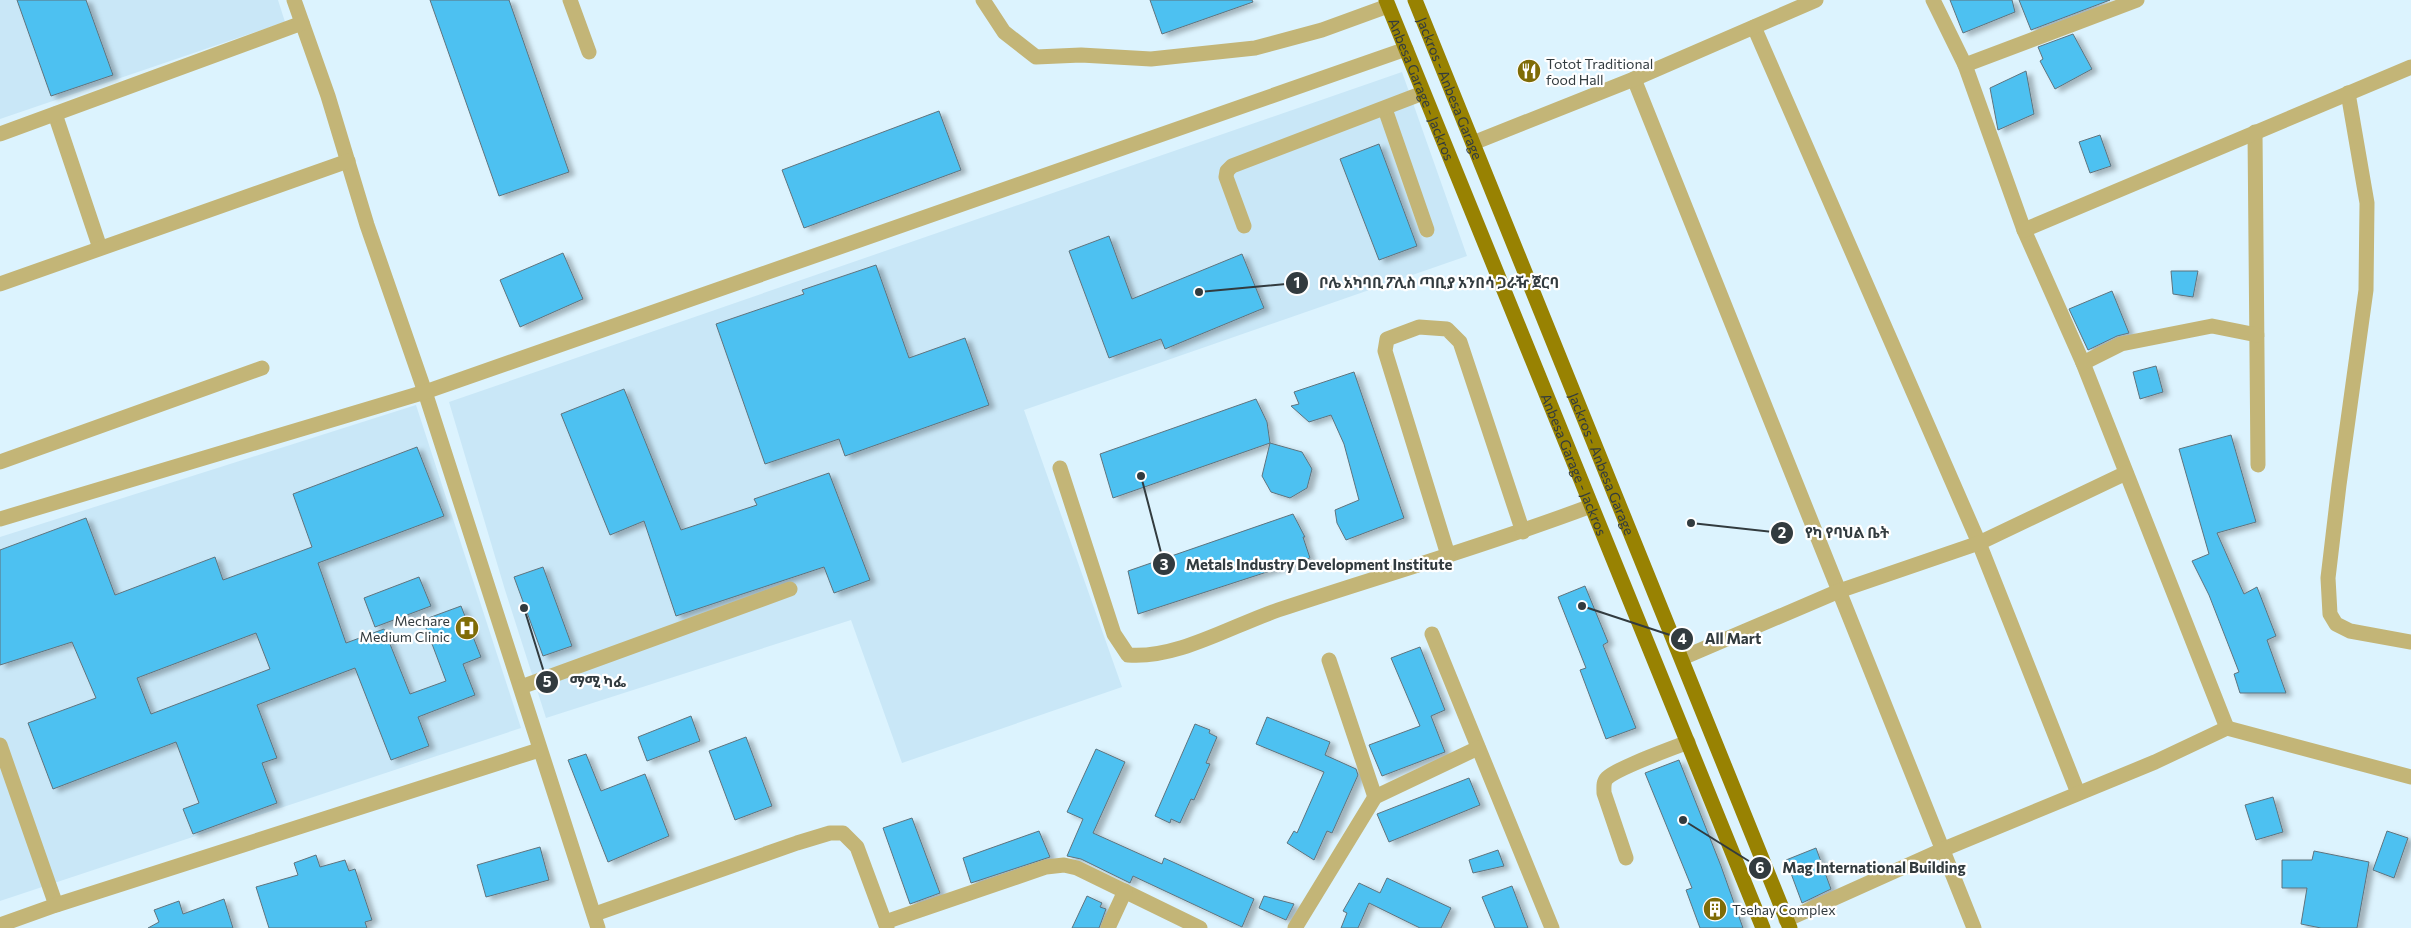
<svg xmlns="http://www.w3.org/2000/svg" width="2411" height="928" viewBox="0 0 2411 928" font-family="Commissioner,'Noto Sans Ethiopic',sans-serif">
<style>
.built{fill:#c9e7f7}
.building{fill:#4dc1f1;stroke:#5f737d;fill-rule:evenodd;filter:url(#shadow)}
.lines{fill:none;stroke-linecap:round;stroke-linejoin:round}
.minor{stroke:#c3b577;stroke-width:15}
.major{stroke:#988202;stroke-width:15}
.labels{text-anchor:middle;dominant-baseline:central;stroke-width:4.5;stroke-linejoin:round;paint-order:stroke}
.poi-label{font-size:14px;fill:#323b3f;stroke:#fff;text-anchor:start}
.street-label{font-size:14px;fill:#323b3f;stroke:#fff}
.leader{fill:none;stroke:#323b3f;stroke-width:2}
.callout-dot{fill:#323b3f;stroke:#fff;stroke-width:2}
.mark-label{font-size:15px;text-anchor:middle;font-weight:bold;fill:#fff}
.callout-label{font-size:15px;text-anchor:middle;font-weight:bold;fill:#323b3f;stroke:#fff;stroke-width:4.5;stroke-linejoin:round;paint-order:stroke}
</style>
<defs>
<filter id="shadow"><feDropShadow dx="5.5" dy="3" stdDeviation="2.5" flood-color="#0004"/></filter>
</defs>
<rect width="100%" height="100%" fill="#dcf3fe"/>
<g class="built">
<path d="M0,0H278L285,22L0,119Z"/>
<path d="M1402,72L1467,256L1024,410L1122,687L902,763L851,620L546,718L505,590L449,402Z"/>
<path d="M416,405L521,728L0,901V537Z"/>
</g>
<g class="building">
<path d="M17,0H86L113,75L51,96Z"/>
<path d="M430,0H509L569,172L499,196Z"/>
<path d="M1150,0H1252L1253,2L1162,34Z"/>
<path d="M1950,0H2012L2015,12L1963,33Z"/>
<path d="M2019,0H2110L2031,30Z"/>
<path d="M2073,34L2092,69L2055,89L2040,61L2043,59L2038,47Z"/>
<path d="M2026,71L2034,114L1998,130L1990,88Z"/>
<path d="M939,111L961,170L804,228L782,170Z"/>
<path d="M2100,135L2111,166L2090,173L2079,142Z"/>
<path d="M1379,144L1417,246L1379,260L1340,159Z"/>
<path d="M1109,236L1132,299L1242,254L1264,308L1165,349L1161,339L1109,358L1069,251Z"/>
<path d="M563,253L583,299L520,327L500,280Z"/>
<path d="M876,265L909,358L965,338L989,405L845,456L839,439L765,464L716,324L804,294L802,290Z"/>
<path d="M2171,271H2198L2193,297L2173,294Z"/>
<path d="M2112,291L2129,333L2117,336L2088,350L2069,309Z"/>
<path d="M2156,366L2163,392L2140,399L2133,372Z"/>
<path d="M1354,372L1404,518L1346,540L1337,523L1335,510L1359,500L1344,444L1331,415L1309,422L1291,406L1299,404L1294,392Z"/>
<path d="M624,389L681,530L757,505L754,499L829,473L870,580L834,593L824,567L676,616L644,521L610,535L561,414Z"/>
<path d="M1256,399L1267,422L1270,443L1302,452L1312,469L1307,488L1290,498L1271,492L1262,476L1270,443L1113,498L1100,454Z"/>
<path d="M2231,435L2256,522L2217,533L2244,594L2257,587L2276,636L2267,640L2286,693H2240L2234,674L2239,672L2209,595L2192,561L2209,554L2179,449Z"/>
<path d="M417,447L444,516L318,563L346,643L384,629L410,694L446,681L423,620L461,606L481,657L463,664L475,695L418,717L429,746L391,760L355,668L257,705L277,758L262,763L277,803L193,834L183,809L199,803L176,742L53,789L28,723L96,698L72,642L0,665V550L86,518L115,595L215,557L223,580L312,547L293,494ZM256,633L270,669L151,714L137,678Z"/>
<path d="M1293,514L1305,537H1303L1310,558L1138,614L1128,571Z"/>
<path d="M543,567L572,646L543,656L514,577Z"/>
<path d="M419,577L431,606L375,627L364,598Z"/>
<path d="M1585,586L1608,642L1603,645L1636,728L1606,739L1580,670L1586,668L1558,597Z"/>
<path d="M1420,647L1445,710L1431,716L1445,752L1382,776L1369,745L1420,726L1391,658Z"/>
<path d="M691,716L700,741L647,761L638,737Z"/>
<path d="M1267,717L1330,742L1325,755L1356,769L1358,775L1332,833L1327,831L1314,860L1287,843L1294,831L1297,833L1324,772L1256,744Z"/>
<path d="M1195,724L1210,730L1209,733L1217,737L1206,763L1210,764L1194,800L1191,799L1180,823L1171,819L1170,823L1155,816Z"/>
<path d="M746,737L772,806L735,820L709,751Z"/>
<path d="M1096,749L1125,762L1093,833L1162,864L1164,858L1254,899L1242,927L1133,876L1130,883L1081,859L1067,856L1083,819L1067,812Z"/>
<path d="M586,754L601,791L645,774L669,836L608,862L568,760Z"/>
<path d="M1679,760L1721,866L1743,928H1700L1686,890L1692,888L1645,773Z"/>
<path d="M1469,778L1480,805L1389,842L1377,814Z"/>
<path d="M2273,797L2283,832L2256,840L2245,805Z"/>
<path d="M912,818L940,893L910,904L883,828Z"/>
<path d="M1039,831L1050,857L971,883L963,858Z"/>
<path d="M2387,831L2408,838L2394,878L2373,870Z"/>
<path d="M540,847L549,880L486,897L477,865Z"/>
<path d="M1816,848L1831,889L1802,903L1786,860Z"/>
<path d="M1498,850L1504,866L1473,873L1469,860Z"/>
<path d="M2314,851L2369,862L2357,928H2321L2301,924L2307,888H2282V860H2312Z"/>
<path d="M316,855L320,867L345,860L349,871L355,869L372,920L365,922L367,928H269L256,887L298,875L294,863Z"/>
<path d="M1387,878L1451,908L1441,928H1420L1369,903L1358,928H1341L1347,913L1343,911L1359,883L1380,893Z"/>
<path d="M1512,886L1528,928H1495L1482,897Z"/>
<path d="M1087,896L1102,903L1100,907L1106,909L1099,928H1072Z"/>
<path d="M1264,896L1294,904L1286,920L1259,908Z"/>
<path d="M224,899L233,928H148L159,922L154,910L179,901L183,914Z"/>
</g>
<g class="lines">
<g class="minor">
<path d="M294,0L328,96L367,225L425,392L598,928"/>
<path d="M570,0L589,52"/>
<path d="M983,0L1004,32L1036,57L1081,55L1151,59L1255,48L1322,30L1388,6"/>
<path d="M1933,0L1965,65L2024,230L2083,363L2227,728"/>
<path d="M1754,27L1979,543L2078,793"/>
<path d="M1965,65L2137,0"/>
<path d="M1634,79L1974,928"/>
<path d="M2348,93L2367,203L2366,290L2339,485L2328,578L2330,614L2336,624L2350,631L2411,642"/>
<path d="M1385,109L1427,230"/>
<path d="M55,114L100,248"/>
<path d="M2255,132L2258,465"/>
<path d="M0,134L302,23"/>
<path d="M1473,143L1634,79L1816,0"/>
<path d="M1244,226L1226,177L1227,171L1232,166L1423,93"/>
<path d="M2024,230L2411,67"/>
<path d="M0,284L348,161"/>
<path d="M2083,363L2121,344L2212,326L2257,335"/>
<path d="M0,462L262,368"/>
<path d="M1060,468L1114,634L1128,655C1177,659 1231,626 1278,610C1383,575 1488,545 1591,506"/>
<path d="M0,519L425,392L1406,49"/>
<path d="M1448,555L1385,351L1387,339L1419,327L1447,329L1460,342L1523,532"/>
<path d="M1432,634L1552,928"/>
<path d="M1682,658L1839,591L1979,543L2126,473"/>
<path d="M1329,660L1375,797"/>
<path d="M521,687L790,589"/>
<path d="M0,745L56,905"/>
<path d="M1626,858L1604,793C1604,788 1603,782 1607,778C1619,767 1671,749 1688,742"/>
<path d="M595,914L797,843L830,833H843L857,847L887,928"/>
<path d="M1786,920L1944,849L2155,762L2227,728L2411,777"/>
<path d="M885,922L1046,867L1064,865L1077,868L1200,928"/>
<path d="M0,925L56,905L539,750"/>
<path d="M1108,928L1125,891"/>
<path d="M1295,928L1375,797L1478,748"/>
</g>
<g class="major">
<path id="s1" d="M1386,0L1763,928"/>
<path id="s2" d="M1415,0L1790,928"/>
</g>
</g>
<defs>
<g id="restaurant-disc" transform="scale(1.25)"><circle r="9.5" fill="#7f6c07" stroke="#fff"/><path d="M-5-6h1v4h1v-4h1v4h1v-4h1v5L-1.5 .5V6h-2V.5L-5-1ZM5-6V6H3V1.5H1.5Q1.5-4 5-6Z" fill="#fff"/></g>
<g id="hospital-disc" transform="scale(1.25)"><circle r="9.5" fill="#7f6c07" stroke="#fff"/><path d="M-5-5h3v3.5h4V-5h3V5h-3V1.5h-4V5h-3Z" fill="#fff"/></g>
<g id="building-disc" transform="scale(1.25)"><circle r="9.5" fill="#7f6c07" stroke="#fff"/><path d="M-4-6H4V6H1V3H-1V6H-4ZM-2.5-4.3h1.7v1.8h-1.7ZM.8-4.3h1.7v1.8H.8ZM-2.5-1h1.7V.8h-1.7ZM.8-1h1.7V.8H.8Z" fill="#fff"/></g>
</defs>
<g fill-rule="evenodd">
<use href="#restaurant-disc" x="1529" y="71"/>
<use href="#hospital-disc" x="467" y="628"/>
<use href="#building-disc" x="1715" y="909"/>
</g>
<g class="labels">
<g class="poi-label">
<text x="1546" y="63">Totot Traditional<tspan x="1546" dy="16">food Hall</tspan></text>
<text x="450" y="620" text-anchor="end">Mechare<tspan x="450" dy="16">Medium Clinic</tspan></text>
<text x="1732" y="909">Tsehay Complex</text>
</g>
<g class="street-label">
<text stroke="none"><textPath href="#s2" startOffset="95">Jackros - Anbesa Garage</textPath></text>
<text stroke="none"><textPath href="#s1" startOffset="96">Anbesa Garage - Jackros</textPath></text>
<text stroke="none"><textPath href="#s1" startOffset="501">Anbesa Garage - Jackros</textPath></text>
<text stroke="none"><textPath href="#s2" startOffset="500">Jackros - Anbesa Garage</textPath></text>
</g>
</g>
<path class="leader" d="M1199 292L1297 283M1691 523L1782 533M1141 476L1164 564M1582 606L1682 639M524 608L547 682M1683 820L1760 868"/>
<g class="callout-dot">
<circle cx="1199" cy="292" r="5"/>
<circle cx="1691" cy="523" r="5"/>
<circle cx="1141" cy="476" r="5"/>
<circle cx="1582" cy="606" r="5"/>
<circle cx="524" cy="608" r="5"/>
<circle cx="1683" cy="820" r="5"/>
<circle cx="1297" cy="283" r="12"/>
<circle cx="1782" cy="533" r="12"/>
<circle cx="1164" cy="564" r="12"/>
<circle cx="1682" cy="639" r="12"/>
<circle cx="547" cy="682" r="12"/>
<circle cx="1760" cy="868" r="12"/>
</g>
<g class="mark-label">
<text x="1297" y="288">1</text>
<text x="1782" y="538">2</text>
<text x="1164" y="570">3</text>
<text x="1682" y="644">4</text>
<text x="547" y="687">5</text>
<text x="1760" y="873">6</text>
</g>
<g class="callout-label">
<text x="1439" y="288">ቦሌ አካባቢ ፖሊስ ጣቢያ አንበሳ ጋራዥ ጀርባ</text>
<text x="1847" y="538">የካ የባህል ቤት</text>
<text x="1319" y="570">Metals Industry Development Institute</text>
<text x="1733" y="644">All Mart</text>
<text x="598" y="687">ማሚ ካፌ</text>
<text x="1874" y="873">Mag International Building</text>
</g>
</svg>
